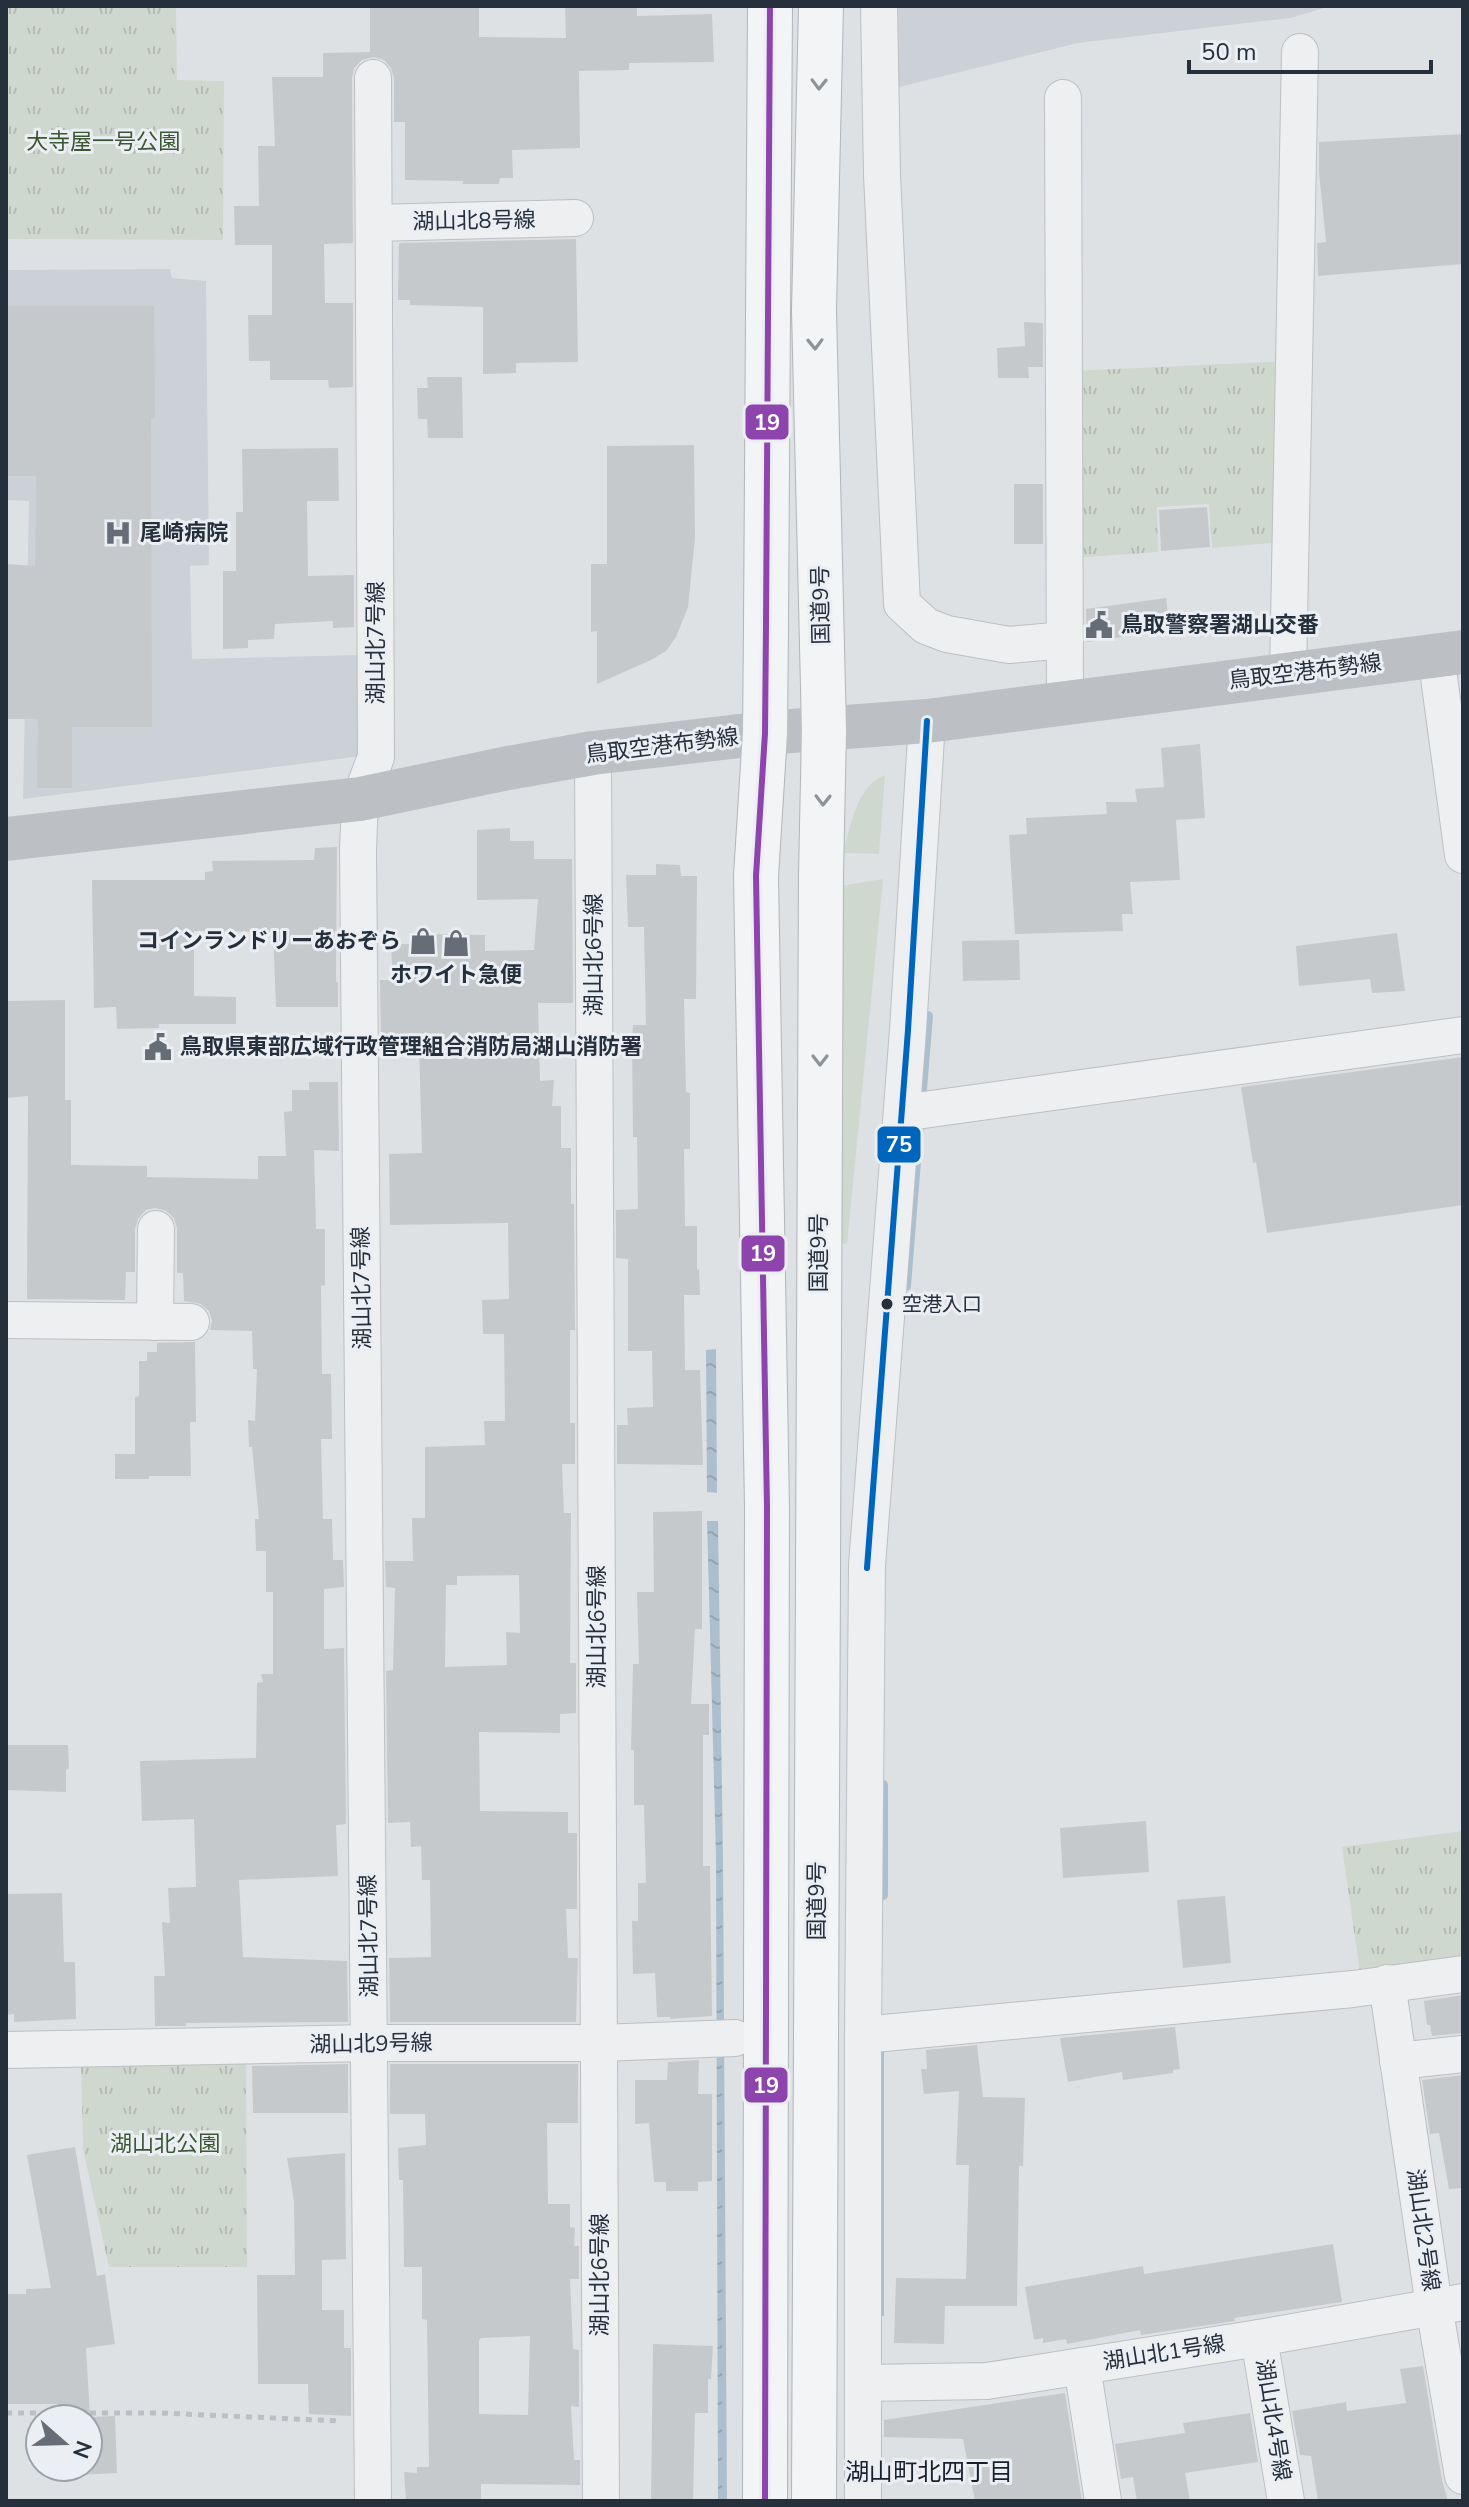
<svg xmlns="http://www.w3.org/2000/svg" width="1469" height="2507" viewBox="0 0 1469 2507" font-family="'Nunito Sans','Noto Sans JP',sans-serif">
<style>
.built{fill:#ccd1d7}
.grass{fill:#cfd8cf}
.park{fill:url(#park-tufts)}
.water{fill:url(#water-ripples)}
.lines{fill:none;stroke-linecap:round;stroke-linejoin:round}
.stream{stroke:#acbfcf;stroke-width:10}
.building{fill:#c6c9cc;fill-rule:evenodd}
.street-casing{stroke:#bdbfc2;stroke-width:38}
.highway-casing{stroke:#b1b4b8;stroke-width:46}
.path{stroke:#bcbfc3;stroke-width:5;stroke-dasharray:6 6;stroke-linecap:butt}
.street{stroke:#eeeff1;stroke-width:36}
.secondary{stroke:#bcc0c4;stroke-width:44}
.highway{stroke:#f2f4f5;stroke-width:44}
.bus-1-casing{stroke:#ebeff4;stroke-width:12}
.bus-2-casing{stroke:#ebeff4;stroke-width:12}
.bus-1{stroke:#8e44ad;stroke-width:6}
.bus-2{stroke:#0065bd;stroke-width:6}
.oneway{stroke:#8c9298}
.bus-dot{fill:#262f3c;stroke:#ebeff4;stroke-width:3}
.labels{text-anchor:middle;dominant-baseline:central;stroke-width:6;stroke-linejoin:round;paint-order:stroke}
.bus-label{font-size:20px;fill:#262f3c;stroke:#ebeff4;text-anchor:start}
.park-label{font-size:22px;fill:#3c5734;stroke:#ebeff4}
.street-label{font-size:22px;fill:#262f3c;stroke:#ebeff4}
.poi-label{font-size:22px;font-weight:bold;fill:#262f3c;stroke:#ebeff4;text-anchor:start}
.neighbourhood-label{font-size:24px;fill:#19202d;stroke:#ebeff4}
.line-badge{stroke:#ebeff4;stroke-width:3}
.badge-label{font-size:22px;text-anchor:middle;font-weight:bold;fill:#fff}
</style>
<defs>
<pattern id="park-tufts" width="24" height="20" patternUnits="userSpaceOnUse" patternTransform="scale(2)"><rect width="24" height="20" fill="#cfd8cf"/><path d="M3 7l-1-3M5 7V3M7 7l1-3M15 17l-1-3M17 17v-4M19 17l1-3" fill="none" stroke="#b2bab3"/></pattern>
<pattern id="water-ripples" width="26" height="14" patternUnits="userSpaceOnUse" patternTransform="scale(2)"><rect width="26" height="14" fill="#acbfcf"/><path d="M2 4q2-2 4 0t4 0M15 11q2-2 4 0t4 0" fill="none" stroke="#94a4b3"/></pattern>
</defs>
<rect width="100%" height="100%" fill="#dee1e4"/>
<g class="built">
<path d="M898,6H1331L1290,18L1078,43L899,87Z"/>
<path d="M170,269L172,278L206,281L209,565L190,566L192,659L362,655V756L23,799L29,501L6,500V270Z"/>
</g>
<g class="grass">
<path d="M885,775L879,854L843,853C851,826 856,786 885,775Z"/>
<path d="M883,879L847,1244L837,1243L841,886Z"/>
</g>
<g class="park">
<path d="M6,6H176L177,80L224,81L223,240L6,239Z"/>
<path d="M1289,361L1285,542L1212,548L1209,504L1157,507L1158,552L1072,558V371Z"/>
<path d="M1463,1831V1968L1361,1980L1342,1847Z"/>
<path d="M246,2053L247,2267H109L83,2149L81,2059Z"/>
</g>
<g class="water">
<path d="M716,1349L717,1493L707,1492L706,1350Z"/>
<path d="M707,1521H718L723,1858L727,2501H718L716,1856Z"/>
<path d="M884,2044V2316H879L878,2045Z"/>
</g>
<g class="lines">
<g class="stream">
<path d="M922,1089L928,1016"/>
<path d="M906,1286L919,1124"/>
<path d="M883,1895V1785"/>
</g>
</g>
<g class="building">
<path d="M370,6H479V37L566,38L565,6H637V16L712,14L714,62L629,63V70L579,71L580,148L512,150L513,178H500L499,184H463V181L405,180V122H394V78L391,68L384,60L374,57L362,60L354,68L352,78L353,243L324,244L325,303H353V387L329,388L328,380H270V361H249L248,315H272V245H235L234,206H259L258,146H275L272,77H323V53L370,52Z"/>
<path d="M1463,134V264L1318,276L1317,243L1326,242L1319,172V142Z"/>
<path d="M576,239L578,362L516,363V373L483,374V307L410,305V300H398L399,243Z"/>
<path d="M6,306H154L155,418H151L152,727H72V788H37L38,719H6V564L35,566L36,476H6Z"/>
<path d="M1024,322L1043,323V367H1028L1029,378H998L997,348L1025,346Z"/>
<path d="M427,377H462L463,438H428L427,419H418L417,388H428Z"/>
<path d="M694,445L695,538L688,607L676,637L666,651L651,660L597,684V631L591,632V564H607V446Z"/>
<path d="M338,448L339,501H307L308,576L354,575V627L333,628V621L275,624L274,639L248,640V648L223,649V571H236V512H243L242,449Z"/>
<rect x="1014" y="484" width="29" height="60"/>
<path d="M1207,507L1210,547L1161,551L1159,510Z"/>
<path d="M1166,598L1170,630L1087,642L1086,609Z"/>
<path d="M1200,744L1205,818L1176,820L1180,880L1130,882L1133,914H1122L1123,931L1015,934L1009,835L1027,834L1026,818L1107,814L1106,802H1137L1135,789L1164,787L1161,748Z"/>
<path d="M510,828V841H534V859H572L573,1003H538L540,1081L554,1080L552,1106H561V1148H571V1204H574L575,1330H570V1423H575V1464H562L564,1513H571L570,1663H576V1713L560,1714V1733L479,1732L480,1811L568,1812V1833H577V1909H566L568,1958H578L576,2022H390L389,1958L431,1957L430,1880H422L421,1846L411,1847L410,1822L388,1823L386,1671L393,1670L395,1588L386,1587L385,1561H413L412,1518H425V1447L485,1445L484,1421H505L504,1334H483L482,1300L509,1299L508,1223L390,1225L389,1154L422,1153L419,1042H381L380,980H393L391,948L398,947V944H416L417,934L485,935V951L534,950L538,899L477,900V830ZM519,1575L520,1633L506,1632L507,1665L445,1667L446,1585H457V1576Z"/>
<path d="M337,847L336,982H338V1007H276L273,932L194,931V996L236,997V1024H159V1028L117,1029L116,1007L94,1008L92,880H205V872L213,871L212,861L314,860L315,848Z"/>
<path d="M656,864L680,865L681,876H697L696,999H684L686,1092L690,1093V1149H684L685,1226H697V1269L699,1270L700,1295H684L685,1370H700L703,1465L617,1464V1425H628L627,1408L653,1407L652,1351H628V1259L616,1258V1210L638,1209L637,1137H633L632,1041L633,1025H646L644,927H628L626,875H656Z"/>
<path d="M1397,933L1405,991L1372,993L1370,979L1299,986L1296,946Z"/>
<path d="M1019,940L1020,980L963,981L962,941Z"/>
<path d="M65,1000V1100H71V1165L147,1166V1177L258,1179V1156H286L284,1112L292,1111V1090H309V1082H338L339,1151L314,1150L316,1229H325V1285L321,1286L322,1374H331L332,1439H321L323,1519H332L333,1560H343L344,1587L324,1589V1649L344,1648L346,1824L336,1825L338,1876L239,1880L243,1957L347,1961L348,2022L186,2023V2026H155L154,1976H165L162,1922L170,1923L168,1888L196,1887L194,1819L142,1821L140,1761L256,1758L257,1683L263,1682L261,1674H273V1592H266V1551H256L255,1519H259L252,1447H249L248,1420L255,1421L257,1369H253L252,1331L210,1330L212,1321L209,1311L201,1304L184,1301L183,1273H177V1228L174,1218L166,1211L155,1208L146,1210L138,1219L135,1229V1272H126L125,1300L27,1299L28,1096L6,1098V1001Z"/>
<path d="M1463,1057V1205L1267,1233L1256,1162L1253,1163L1241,1087Z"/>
<path d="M195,1342L196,1422H190L191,1476H149V1479H115V1454H135V1397L139,1396V1361H147V1352H157V1343Z"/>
<path d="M702,1511V1629H695L691,1704H709V1735H703V1866H710L712,2016L670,2019V2017H657L655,1973L633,1974L632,1921H638V1883H646L644,1805H634V1750H631L633,1664H639L637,1592H654L653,1512Z"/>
<path d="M6,1745H68L69,1768L66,1770V1792L6,1790Z"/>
<path d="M1146,1821L1149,1872L1063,1878L1060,1828Z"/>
<path d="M62,1893L64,1962H75L76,2019L14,2022V2014L6,2015V1894Z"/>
<path d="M1225,1896L1231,1963L1183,1968L1177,1900Z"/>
<path d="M1463,1995V2033L1432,2036L1430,2025H1427L1424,2001Z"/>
<path d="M1175,2027L1180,2069L1173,2070V2073L1123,2080L1122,2072L1068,2082L1060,2038Z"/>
<path d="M977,2045L983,2097L1025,2098L1023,2166H1019L1017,2306H945L944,2344L894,2343L896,2278L966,2279L969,2165H956L959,2091L924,2094L921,2069H927L926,2050Z"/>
<path d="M699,2060L698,2094H712V2181L698,2182V2191H666V2182H654L649,2123L635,2124V2080H667L668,2062Z"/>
<path d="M348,2064V2113H253L252,2066Z"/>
<path d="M390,2064H578V2123H547L548,2204H570V2227L575,2228L574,2246H579V2279H570L573,2349L579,2350V2407L571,2406L574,2460H580V2485L481,2484V2501H406L404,2472L417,2473V2467H429L427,2320L422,2319V2267H404L403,2180H399L398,2148L426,2145L425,2114H390ZM530,2336L528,2415L479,2414V2341L481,2338Z"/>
<path d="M1463,2075V2188L1449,2189L1439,2133L1430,2134L1422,2080Z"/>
<path d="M75,2147L97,2276L105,2274L115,2344L86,2348L90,2417L115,2416L117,2473L58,2476V2467H88V2419H58V2404H8L6,2393V2294H26V2289L51,2288L27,2155Z"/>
<path d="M345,2153L346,2259L322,2260V2310H344V2348H351V2416L309,2414L308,2384H258L257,2275H295L294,2201L287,2158Z"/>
<path d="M1333,2244L1342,2302L1234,2318L1235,2321L1141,2335L1140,2330L1067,2344L1066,2339L1043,2343V2338L1034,2340L1025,2287L1143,2266L1144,2274Z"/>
<path d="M653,2344L713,2346L711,2379H708V2413H695L693,2501H651Z"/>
<path d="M1423,2366L1442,2480L1448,2501H1318L1311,2456L1300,2455L1292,2411L1346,2402L1347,2411L1406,2403L1400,2369Z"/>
<path d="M1065,2393L1082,2501H975L963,2439L884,2437V2420Z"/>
<path d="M1250,2413L1258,2462L1185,2473L1190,2501H1137L1133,2477L1121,2479L1115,2444L1185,2433L1183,2423Z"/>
</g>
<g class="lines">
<g class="street-casing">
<g id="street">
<path d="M879,6L882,175L902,604L926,626L947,634L1009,645L1065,640"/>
<path d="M373,78L376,757L360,799L358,850L373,2501"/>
<path d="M1063,98L1065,701"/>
<path d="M374,223L575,218"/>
<path d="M1436,655L1463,855"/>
<path d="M1288,675L1300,52"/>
<path d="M593,753L601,2501"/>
<path d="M902,1113L1463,1035"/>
<path d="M6,1320L191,1322"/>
<path d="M155,1322L156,1229"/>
<path d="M1387,1983L1434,2306L1463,2476"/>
<path d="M863,2035L1353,1989L1463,1974"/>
<path d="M6,2050L370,2043H599L735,2038"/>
<path d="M1398,2061L1463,2054"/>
<path d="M1259,2338L1286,2501"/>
<path d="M1082,2366L1103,2501"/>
<path d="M864,2383L987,2381L1259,2338L1463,2302"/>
<path d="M863,2501V2035L867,1565L908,1030L927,721"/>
</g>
</g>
<g class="highway-casing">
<g id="highway">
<path d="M765,2501L767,1507L756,876L765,733L766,626L770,6"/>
<path d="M814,2501L821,875L824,730L814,310L821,6"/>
</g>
</g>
<path class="path" d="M6,2413H161L340,2421"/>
<use href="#street" class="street"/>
<path class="secondary" d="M6,839L360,799L508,768L593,753L765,733L927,721L1463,652"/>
<use href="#highway" class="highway"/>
<g class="bus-1-casing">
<path id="bus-1" d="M765,2501L767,1507L756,876L765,733L766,626L770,6"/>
</g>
<g class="bus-2-casing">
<path id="bus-2" d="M867,1568L908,1030L927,721"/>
</g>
<use href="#bus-1" class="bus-1"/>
<use href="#bus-2" class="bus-2"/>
</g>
<defs><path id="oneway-chevron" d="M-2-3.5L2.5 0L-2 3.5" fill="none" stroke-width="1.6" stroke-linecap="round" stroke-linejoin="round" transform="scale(2)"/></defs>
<g class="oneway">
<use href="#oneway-chevron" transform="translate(819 84) rotate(91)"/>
<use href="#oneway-chevron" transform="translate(815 344) rotate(89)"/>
<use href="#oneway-chevron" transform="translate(823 800) rotate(91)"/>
<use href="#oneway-chevron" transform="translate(820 1060) rotate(90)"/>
</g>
<defs>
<g id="hospital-bare" transform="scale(2.16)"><path d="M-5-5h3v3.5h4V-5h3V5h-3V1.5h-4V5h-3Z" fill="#666d77" stroke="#ebeff4" stroke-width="2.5" paint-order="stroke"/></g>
<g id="civic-bare" transform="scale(2.16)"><path d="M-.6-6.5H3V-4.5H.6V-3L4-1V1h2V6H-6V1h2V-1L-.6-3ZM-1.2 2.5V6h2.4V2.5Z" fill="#666d77" stroke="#ebeff4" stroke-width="2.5" paint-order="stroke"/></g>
<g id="shop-bare" transform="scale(2.16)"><path d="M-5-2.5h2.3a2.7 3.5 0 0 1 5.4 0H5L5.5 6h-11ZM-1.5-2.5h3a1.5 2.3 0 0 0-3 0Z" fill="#666d77" stroke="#ebeff4" stroke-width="2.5" paint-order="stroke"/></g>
</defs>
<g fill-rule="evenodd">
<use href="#hospital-bare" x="118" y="533"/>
<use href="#civic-bare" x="1099" y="625"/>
<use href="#shop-bare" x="423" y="941"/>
<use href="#shop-bare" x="456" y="943"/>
<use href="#civic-bare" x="158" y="1047"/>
</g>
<circle class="bus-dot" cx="887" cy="1304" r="7"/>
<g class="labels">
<g class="bus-label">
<text x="902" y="1304">空港入口</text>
</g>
<g class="park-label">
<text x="103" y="142">大寺屋一号公園</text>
<text x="165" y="2144">湖山北公園</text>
</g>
<g class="street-label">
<text transform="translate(474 221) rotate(-1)">湖山北8号線</text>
<text transform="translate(821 605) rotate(-91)">国道9号</text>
<text transform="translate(376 643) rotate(-90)">湖山北7号線</text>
<text transform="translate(1305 672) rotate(-7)">鳥取空港布勢線</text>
<text transform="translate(662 746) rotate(-7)">鳥取空港布勢線</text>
<text transform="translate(594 955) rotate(-90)">湖山北6号線</text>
<text transform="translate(819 1253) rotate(-90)">国道9号</text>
<text transform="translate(362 1288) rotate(-91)">湖山北7号線</text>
<text transform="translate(597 1627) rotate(-90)">湖山北6号線</text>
<text transform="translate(817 1901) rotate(-90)">国道9号</text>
<text transform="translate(369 1936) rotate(-91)">湖山北7号線</text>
<text transform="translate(371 2044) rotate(-1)">湖山北9号線</text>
<text transform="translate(1423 2230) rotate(82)">湖山北2号線</text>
<text transform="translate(600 2275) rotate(-90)">湖山北6号線</text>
<text transform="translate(1164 2353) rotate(-9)">湖山北1号線</text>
<text transform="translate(1273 2420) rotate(81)">湖山北4号線</text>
</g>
<g class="poi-label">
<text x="140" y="533">尾崎病院</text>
<text x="1121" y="625">鳥取警察署湖山交番</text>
<text x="401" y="941" text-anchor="end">コインランドリーあおぞら</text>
<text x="456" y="975" text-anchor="middle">ホワイト急便</text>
<text x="180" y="1047">鳥取県東部広域行政管理組合消防局湖山消防署</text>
</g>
<g class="neighbourhood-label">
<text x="929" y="2472">湖山町北四丁目</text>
</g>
</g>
<g class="line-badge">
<rect x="744" y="403" width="46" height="38" rx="8" fill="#8e44ad"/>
<rect x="876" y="1125" width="46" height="39" rx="8" fill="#0065bd"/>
<rect x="740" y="1234" width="46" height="39" rx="8" fill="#8e44ad"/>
<rect x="743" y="2066" width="46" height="38" rx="8" fill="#8e44ad"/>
</g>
<g class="badge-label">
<text x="767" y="430">19</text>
<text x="899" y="1152">75</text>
<text x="763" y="1261">19</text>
<text x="766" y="2093">19</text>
</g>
<rect width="1469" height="2507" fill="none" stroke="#262f3c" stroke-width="16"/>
<g transform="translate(64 2443) rotate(110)"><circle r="38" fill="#ebeff4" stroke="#9ca2aa" stroke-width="2"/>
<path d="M0-6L14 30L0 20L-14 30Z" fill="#666d77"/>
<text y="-12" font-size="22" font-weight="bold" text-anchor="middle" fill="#262f3c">N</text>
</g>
<path d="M1189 60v12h242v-12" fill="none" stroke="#262f3c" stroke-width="4"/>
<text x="1201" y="60" font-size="24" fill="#262f3c" stroke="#ebeff4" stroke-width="6" paint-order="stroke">50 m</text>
</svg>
